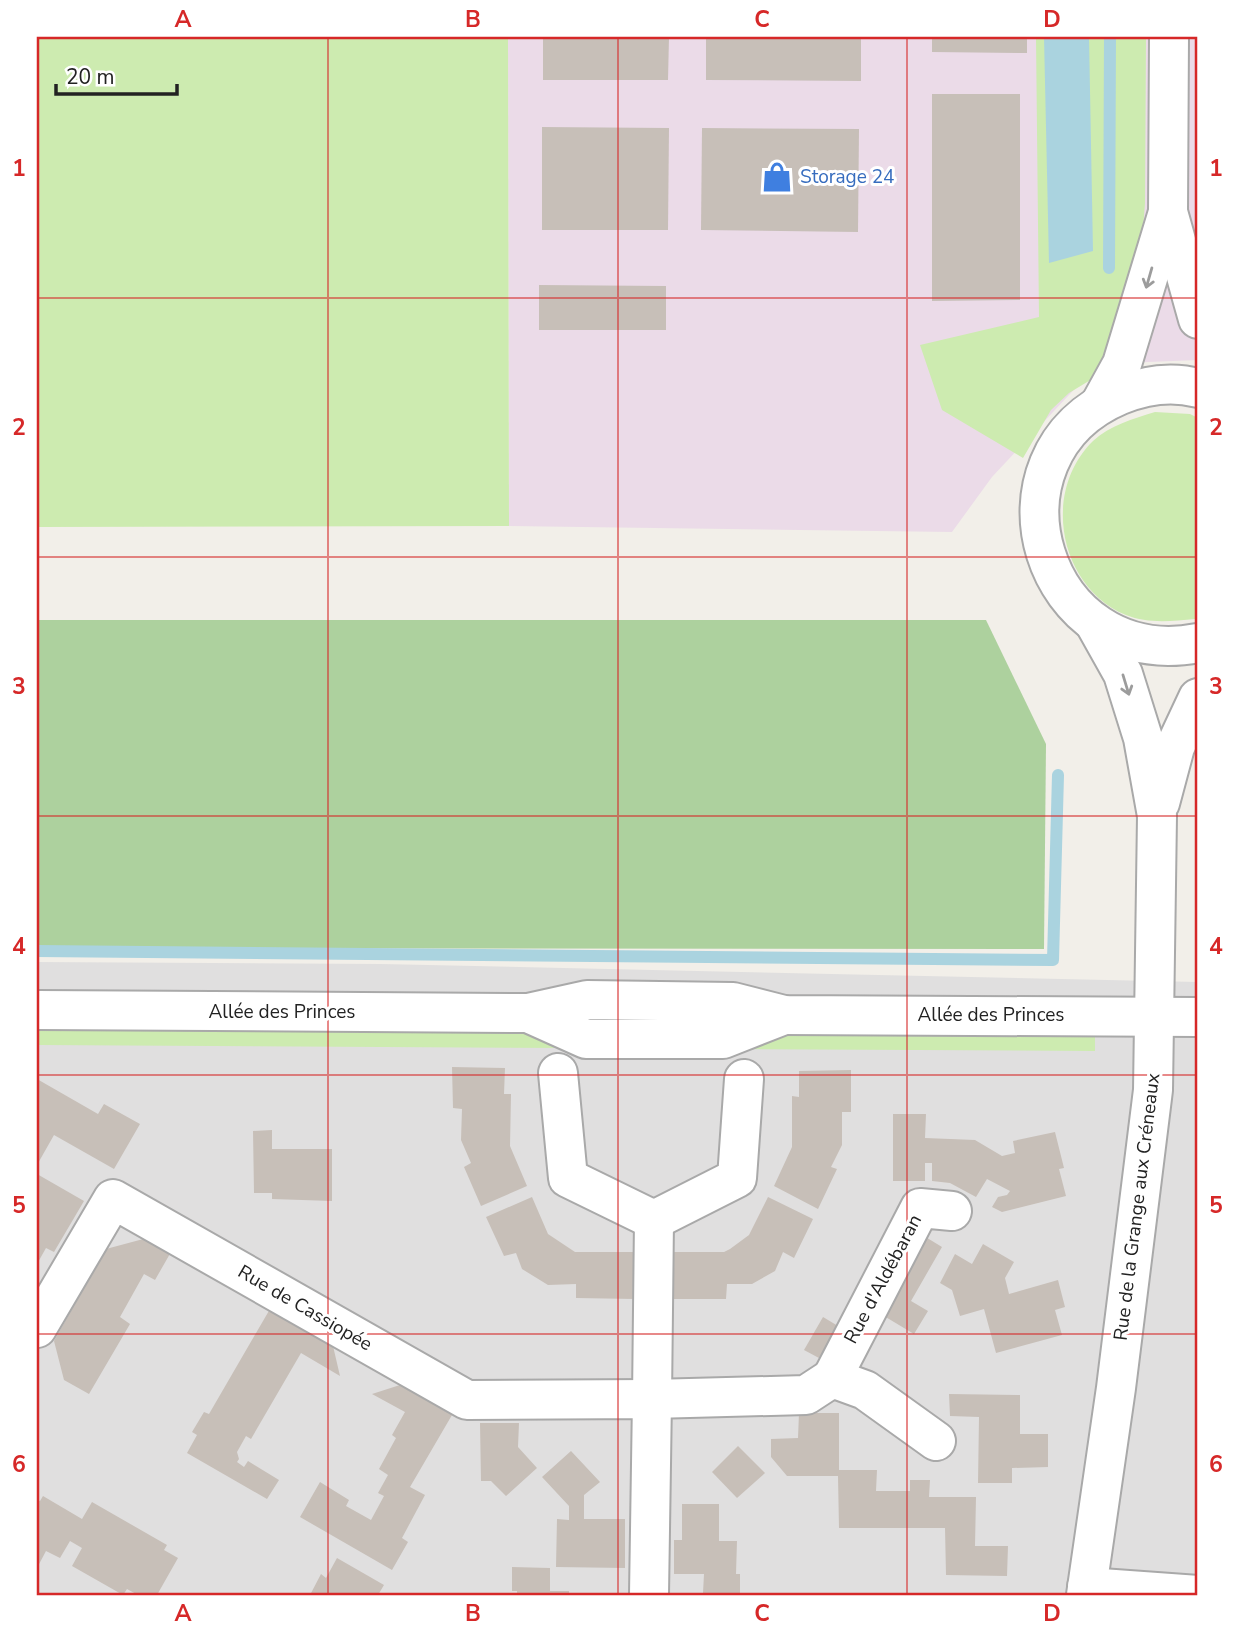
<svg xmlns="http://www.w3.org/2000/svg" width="1235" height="1632" viewBox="0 0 1235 1632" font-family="'Nunito Sans',sans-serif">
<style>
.residential{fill:#e0dfdf}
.industrial{fill:#ebdbe8}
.grass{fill:#cdebb0}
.forest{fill:#add19e}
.water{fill:#aad3df}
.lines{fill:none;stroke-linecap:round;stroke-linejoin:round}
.stream{stroke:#aad3df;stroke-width:12}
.building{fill:#c7bfb8}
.minor-casing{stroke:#a9a9a9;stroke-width:42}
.minor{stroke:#fff;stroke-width:38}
.oneway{stroke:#9c9c9c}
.grid{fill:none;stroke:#d62828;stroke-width:2;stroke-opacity:0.55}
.labels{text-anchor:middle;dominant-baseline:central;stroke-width:6;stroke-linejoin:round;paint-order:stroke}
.shop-label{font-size:19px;fill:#366cbe;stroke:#fff;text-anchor:start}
.street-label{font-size:19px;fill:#222;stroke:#fff}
.neatline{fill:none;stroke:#d62828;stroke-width:2.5}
.grid-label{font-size:23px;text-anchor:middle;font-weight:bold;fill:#d62828}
</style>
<rect width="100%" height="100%" fill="#f2efe9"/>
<path class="residential" d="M37,962L381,964L1198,982V1595H37Z"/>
<path class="industrial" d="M508,37H1198V360L1098,364L992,477L952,532L509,526Z"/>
<g class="grass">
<path d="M37,37H508L509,526L37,527Z"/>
<path d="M1036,37H1146L1145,203L1142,243L1129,303L1097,376L1069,393L1051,410L1023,458L942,410L920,345L1039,317Z"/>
<path d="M1155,412L1190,414L1198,418V617L1195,619C1172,621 1148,624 1126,615C1059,587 1041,492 1093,441C1110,425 1133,419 1155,412Z"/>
<path d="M37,1028L529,1031L571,1048L37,1045Z"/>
<path d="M771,1032L1095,1035V1051L735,1049Z"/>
</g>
<path class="forest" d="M37,620H986L1046,744L1044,949L37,948Z"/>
<path class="water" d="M1044,37H1089L1093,251L1049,263Z"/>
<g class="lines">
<g class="stream">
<path d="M1109,268L1110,37"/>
<path d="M37,951L1053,960L1058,775"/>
</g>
</g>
<g class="building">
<path d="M543,37H669L668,80H543Z"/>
<path d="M706,37H861V81L706,80Z"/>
<path d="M932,37H1027V53L932,52Z"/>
<path d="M932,94H1020V300L932,301Z"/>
<path d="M542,127L669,128L668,230H542Z"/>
<path d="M702,128L859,129L858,232L701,230Z"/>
<path d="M539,285L666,286V330H539Z"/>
<path d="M452,1067L505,1068L504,1094H511L510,1146L527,1186L481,1206L464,1167L471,1163L461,1140L462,1109L453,1108Z"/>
<path d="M851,1070V1112H842V1145L831,1167L837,1169L818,1209L774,1186L792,1147V1096L799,1097V1071Z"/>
<path d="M37,1079L98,1114L104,1104L140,1124L114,1169L54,1135L37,1165Z"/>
<path d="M893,1114H926L925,1138L975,1140L1002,1156L1015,1153L1013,1141L1055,1132L1064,1168L1059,1169L1066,1196L1002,1212L992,1207L998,1197L1007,1195L1010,1191L987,1179L976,1197L950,1183L932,1181V1163H925V1181H893Z"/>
<path d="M272,1130V1149H332V1201L272,1199V1193H254L253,1131Z"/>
<path d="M37,1174L84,1201L54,1252L46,1248L37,1264Z"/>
<path d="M532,1197L548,1234L575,1252H636L635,1299L576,1298V1284L548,1285L522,1269L516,1253L504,1256L486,1217Z"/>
<path d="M768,1197L813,1219L794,1258L783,1252L775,1271L752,1284H727L726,1299H666L667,1252H724L730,1249L749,1235Z"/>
<path d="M919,1233L942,1247L911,1301L928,1311L914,1334L879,1313Z"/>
<path d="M147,1238L171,1252L155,1280L144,1274L120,1317L130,1324L89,1394L64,1380L54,1341L106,1249Z"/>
<path d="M983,1244L1014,1262L1005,1278L1009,1294L1058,1280L1065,1307L1055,1310L1062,1335L996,1353L984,1309L960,1316L952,1290L940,1283L955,1254L972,1264Z"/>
<path d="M270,1309L333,1346L340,1376L301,1353L251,1439L246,1436L237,1452L239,1459L237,1462L244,1467L248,1461L279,1480L267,1499L187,1453L197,1435L192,1432L204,1412L209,1414Z"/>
<path d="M823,1317L838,1326L819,1358L804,1350Z"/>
<path d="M400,1385L452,1415L410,1487L425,1495L402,1538L408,1542L392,1570L300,1517L320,1482L349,1500L346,1506L371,1520L384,1496L378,1493L388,1475L379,1469L396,1438L392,1435L405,1412L372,1394Z"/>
<path d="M949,1394L1020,1395V1434H1048V1467L1012,1468V1483H978L979,1417L950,1416Z"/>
<path d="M799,1413H839V1470H877L876,1491H910V1480H930L929,1497H976L975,1546H1008L1007,1576L946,1575L945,1528H839L838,1476H787L771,1457V1439L798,1438Z"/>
<path d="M480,1423H519L518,1447L537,1468L506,1496L491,1481H481Z"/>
<path d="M738,1446L765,1473L737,1498L712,1472Z"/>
<path d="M571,1451L600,1482L584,1495V1519H625V1568L556,1567L557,1519L569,1520V1506L542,1477Z"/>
<path d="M43,1496L82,1519L92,1502L167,1545L164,1550L178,1558L157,1595H138L127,1589L123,1595L72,1566L82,1548L70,1541L60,1558L46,1551L37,1568V1500L40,1501Z"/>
<path d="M682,1504H719V1541H737L736,1574H740V1595H725L724,1593H703L704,1574H674V1540H682Z"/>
<path d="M337,1558L384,1585L378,1595H310L321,1574L326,1578Z"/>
<path d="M512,1567L550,1568V1591H569V1595H517V1591H512Z"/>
</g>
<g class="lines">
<g class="minor-casing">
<g id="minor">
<path d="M1169,37L1168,212L1198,319"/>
<path d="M1198,388C1172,381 1145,385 1120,395C975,456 1041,673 1198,643"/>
<path d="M1100,404L1122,364L1168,212"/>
<path d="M1160,803L1175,747L1198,698"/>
<path d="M37,1010L528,1013L587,1000L733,1002L784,1015L1198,1017"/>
<path d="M528,1013L586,1039H723L784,1015"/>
<path d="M558,1073L568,1178L654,1220L737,1178L744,1079"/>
<path d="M654,1220L652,1399L806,1395L832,1378L865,1390L936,1441"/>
<path d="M37,1328L113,1199L467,1400L652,1399L649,1595"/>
<path d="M832,1378L920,1208L952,1211"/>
<path d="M1087,1587L1198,1595"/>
<path d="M1086,1595L1116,1388L1153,1090L1157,816L1143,738L1123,674L1095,624"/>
</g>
</g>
<use href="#minor" class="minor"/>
</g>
<defs><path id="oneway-shaft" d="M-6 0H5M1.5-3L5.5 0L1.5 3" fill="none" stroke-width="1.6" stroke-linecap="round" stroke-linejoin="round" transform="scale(1.75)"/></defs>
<g class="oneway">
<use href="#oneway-shaft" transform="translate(1149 278) rotate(106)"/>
<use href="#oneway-shaft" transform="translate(1126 685) rotate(73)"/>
</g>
<path class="grid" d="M328,37V1595M618,37V1595M907,37V1595M37,298H1198M37,557H1198M37,816H1198M37,1075H1198M37,1334H1198"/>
<defs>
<g id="shop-bare" transform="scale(2.415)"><path d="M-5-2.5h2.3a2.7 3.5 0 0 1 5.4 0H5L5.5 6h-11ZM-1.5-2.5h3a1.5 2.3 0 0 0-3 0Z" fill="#3f7fe0" stroke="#fff" stroke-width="2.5" paint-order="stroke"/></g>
</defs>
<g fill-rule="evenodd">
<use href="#shop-bare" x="777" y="177"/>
</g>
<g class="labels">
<g class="shop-label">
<text x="800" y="177">Storage 24</text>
</g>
<g class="street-label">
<text x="282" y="1012">Allée des Princes</text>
<text x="991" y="1015">Allée des Princes</text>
<text transform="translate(1137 1207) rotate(-83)">Rue de la Grange aux Créneaux</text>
<text transform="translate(883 1279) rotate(-62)">Rue d'Aldébaran</text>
<text transform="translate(305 1308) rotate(30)">Rue de Cassiopée</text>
</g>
</g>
<rect width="1235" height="1632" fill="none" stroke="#ffffff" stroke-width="77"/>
<path d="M56 84v10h121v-10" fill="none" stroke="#222222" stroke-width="3.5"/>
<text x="66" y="84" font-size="21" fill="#222222" stroke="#ffffff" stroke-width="5" paint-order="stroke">20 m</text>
<rect x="38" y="38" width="1158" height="1556" class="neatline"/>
<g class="grid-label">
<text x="183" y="27">A</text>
<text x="473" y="27">B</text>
<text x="762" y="27">C</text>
<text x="1052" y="27">D</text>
<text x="19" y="176">1</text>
<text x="1216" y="176">1</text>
<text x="19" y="435">2</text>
<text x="1216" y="435">2</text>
<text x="19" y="694">3</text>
<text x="1216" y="694">3</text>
<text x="19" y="954">4</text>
<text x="1216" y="954">4</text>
<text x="19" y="1213">5</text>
<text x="1216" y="1213">5</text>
<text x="19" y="1472">6</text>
<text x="1216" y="1472">6</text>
<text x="183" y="1621">A</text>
<text x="473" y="1621">B</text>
<text x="762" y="1621">C</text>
<text x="1052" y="1621">D</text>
</g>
</svg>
